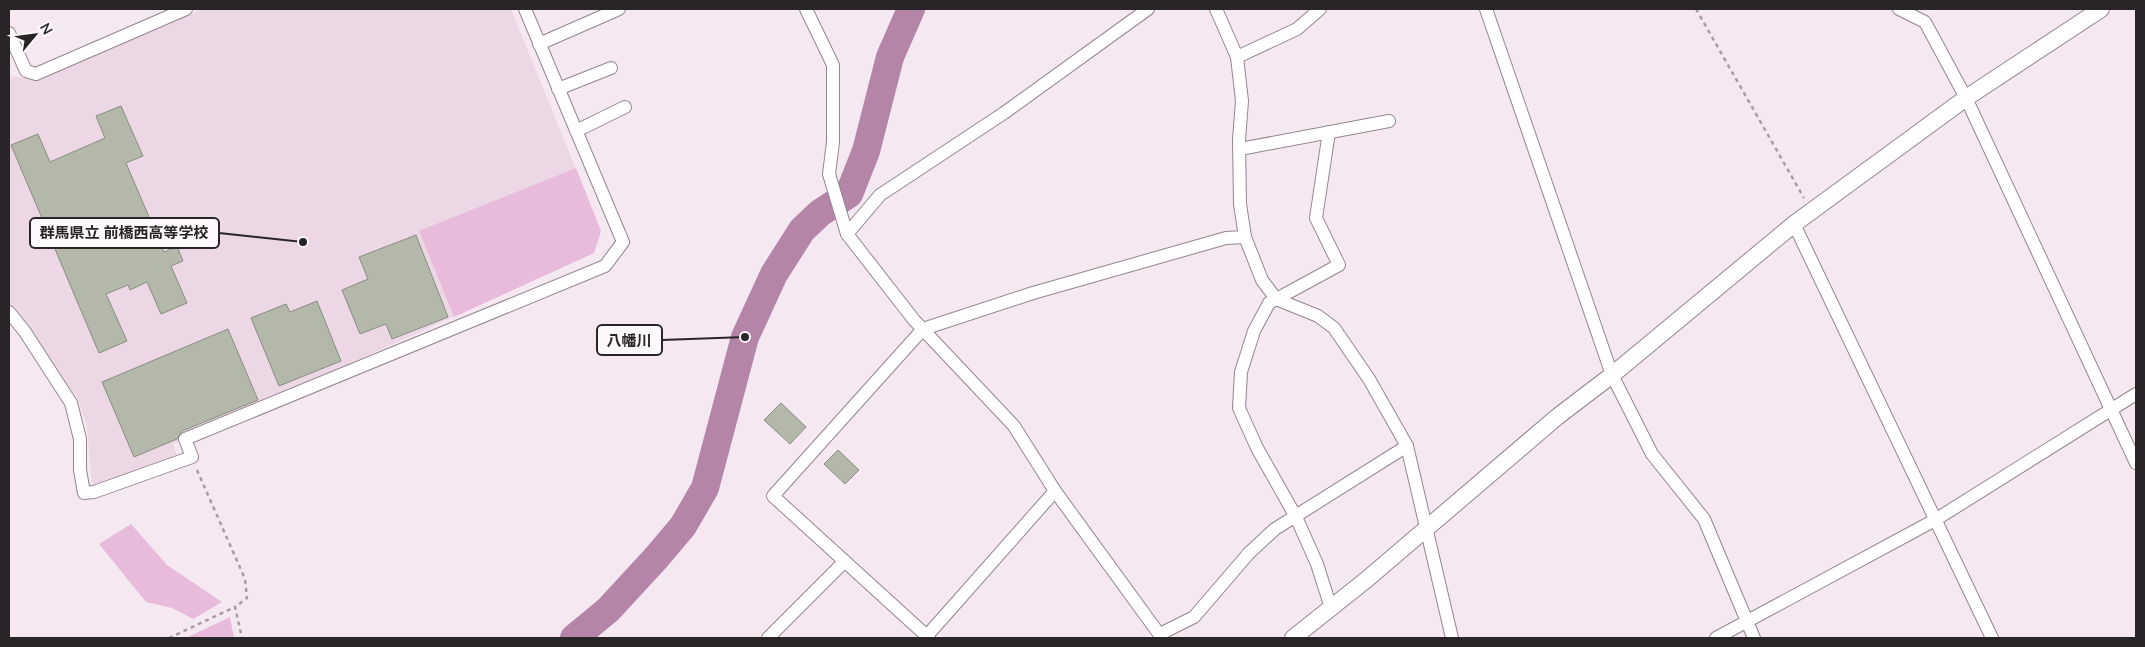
<svg xmlns="http://www.w3.org/2000/svg" width="2145" height="647" viewBox="0 0 2145 647" font-family="Mulish,'Noto Sans JP',sans-serif">
<style>
.built{fill:#ecd8e5}
.green{fill:#e9bbdb}
.lines{fill:none;stroke-linecap:round;stroke-linejoin:round}
.river{stroke:#b485a6;stroke-width:28}
.building{fill:#b3b8ab;stroke:#898d81}
.minor-casing{stroke:#92868e;stroke-width:14}
.tertiary-casing{stroke:#92868e;stroke-width:18}
.path{stroke:#a79da4;stroke-width:2.5;stroke-dasharray:4 4;stroke-linecap:butt}
.minor{stroke:#fff;stroke-width:12}
.tertiary{stroke:#fff;stroke-width:16}
.leader{fill:none;stroke:#292428;stroke-width:2}
.callout-dot{fill:#292428;stroke:#fef8fc;stroke-width:2}
.callout{fill:#fef8fc;stroke:#292428;stroke-width:2}
.callout-label{font-size:15px;text-anchor:middle;font-weight:bold;fill:#292428}
</style>
<rect width="100%" height="100%" fill="#f6e8f1"/>
<path class="built" d="M202,9H511L601,231L594,253L173,444L177,455L92,486L87,427L77,397L9,307V80L13,76L33,80Z"/>
<g class="green">
<path d="M576,168L601,231L594,253L454,317L419,231Z"/>
<path d="M131,524L167,565L222,602L193,619L172,608L146,602L99,544Z"/>
<path d="M230,617L234,638H186Z"/>
</g>
<g class="lines">
<path class="river" d="M574,638L608,610L656,558L683,526L705,488L745,337L774,274L802,230L820,213L849,194L866,151L890,57L911,9"/>
</g>
<g class="building">
<path d="M121,106L143,156L126,163L164,252L177,246L183,261L171,266L187,303L161,314L147,282L130,290L128,285L106,294L127,341L99,353L11,145L38,134L50,162L105,138L96,116Z"/>
<path d="M416,235L448,317L392,339L386,324L360,334L342,290L368,279L359,257Z"/>
<path d="M317,301L341,361L279,386L251,318L286,304L290,312Z"/>
<path d="M228,329L258,400L182,431L177,439L134,457L102,382Z"/>
<path d="M781,403L806,427L790,444L764,420Z"/>
<path d="M838,450L859,470L845,484L824,464Z"/>
</g>
<g class="lines">
<g class="minor-casing">
<g id="minor">
<path d="M806,9L833,65V142L829,174L847,234L914,320L1014,426L1055,491L1162,638"/>
<path d="M1216,9L1237,57L1242,101L1239,140L1240,204L1245,237L1262,280L1276,299L1318,316L1334,328L1369,379L1407,446L1452,638"/>
<path d="M1486,9L1612,375L1652,454L1704,519L1754,638"/>
<path d="M1899,9L1925,22L1966,98L2136,463"/>
<path d="M9,33L26,71L36,74L186,9"/>
<path d="M539,44L619,9"/>
<path d="M1237,57L1297,29L1320,9"/>
<path d="M558,89L611,68"/>
<path d="M576,131L625,107"/>
<path d="M1329,132L1316,218L1339,265L1269,303L1254,331L1241,372L1239,408L1257,448L1296,517L1317,564L1331,608"/>
<path d="M1240,149L1389,121"/>
<path d="M1794,224L1992,638"/>
<path d="M847,234L880,195L1004,113L1148,9"/>
<path d="M9,312L25,332L71,403L80,439V470L84,493L94,492L192,457L185,439L605,266L623,242L525,9"/>
<path d="M1160,634L1194,617L1249,553L1275,529L1407,446"/>
<path d="M768,638L844,562"/>
<path d="M925,638L1055,491"/>
<path d="M929,638L773,496L923,329L1033,293L1226,238L1245,237"/>
<path d="M1716,638L1935,520L2136,394"/>
</g>
</g>
<g class="tertiary-casing">
<path id="tertiary" d="M1293,638L1366,580L1557,417L1612,375L1794,224L1966,98L2101,9"/>
</g>
<g class="path">
<path d="M1696,9L1804,198"/>
<path d="M197,470L245,579L247,598L235,607L242,638"/>
<path d="M169,638L235,607"/>
</g>
<use href="#minor" class="minor"/>
<use href="#tertiary" class="tertiary"/>
</g>
<path class="leader" d="M303 242L219 233M745 337L662 340"/>
<g class="callout-dot">
<circle cx="303" cy="242" r="5"/>
<circle cx="745" cy="337" r="5"/>
</g>
<g class="callout">
<rect x="30" y="218" width="189" height="30" rx="5"/>
<rect x="597" y="325" width="65" height="30" rx="5"/>
</g>
<g class="callout-label">
<text x="124" y="238">群馬県立 前橋西高等学校</text>
<text x="629" y="346">八幡川</text>
</g>
<rect width="2145" height="647" fill="none" stroke="#292428" stroke-width="20"/>
<g transform="translate(35 35) rotate(61)" stroke="#fef8fc" stroke-width="4" paint-order="stroke">
<path d="M0-4L9 19L0 12L-9 19Z" fill="#292428"/>
<text y="-8" font-size="14" font-weight="bold" text-anchor="middle" fill="#292428">N</text>
</g>
</svg>
